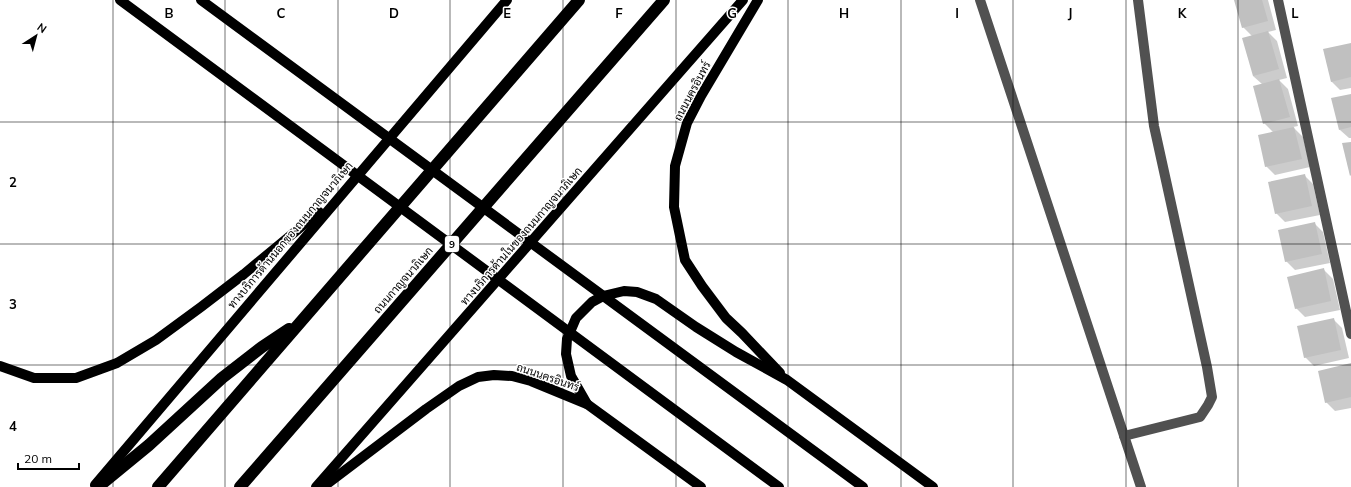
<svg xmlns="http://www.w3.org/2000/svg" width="1351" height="487" viewBox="0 0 1351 487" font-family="Mulish,Sarabun,sans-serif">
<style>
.shadow{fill:#0003}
.building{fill:#c0c0c0}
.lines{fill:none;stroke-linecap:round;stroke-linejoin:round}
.minor{stroke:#515151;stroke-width:10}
.major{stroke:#000;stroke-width:10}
.highway{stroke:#000;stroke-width:12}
.grid{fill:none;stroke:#000;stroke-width:1;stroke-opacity:0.55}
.labels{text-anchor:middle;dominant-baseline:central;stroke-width:3;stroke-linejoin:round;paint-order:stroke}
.shield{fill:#fff;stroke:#4c4c4c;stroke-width:1}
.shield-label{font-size:10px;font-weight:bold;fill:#000}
.street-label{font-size:11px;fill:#000;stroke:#fff}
.grid-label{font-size:13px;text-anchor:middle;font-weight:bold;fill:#000;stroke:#fff;stroke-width:3;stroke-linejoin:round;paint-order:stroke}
</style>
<rect width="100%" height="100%" fill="#fff"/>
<g class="shadow">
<path d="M1235,0H1268L1276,30L1268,32L1277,41L1287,78L1279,80L1288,89L1298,126L1293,127L1303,137L1310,167L1275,175L1266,166L1273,132L1264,123L1262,84L1253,76L1252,36L1243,27Z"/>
<path d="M1351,44V88L1340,90L1331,81Z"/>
<path d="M1351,95V138H1349L1340,130Z"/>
<path d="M1304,175L1313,184L1320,215L1285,222L1276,213Z"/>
<path d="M1314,223L1323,232L1330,263L1295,270L1286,261Z"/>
<path d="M1324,270L1333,279L1340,310L1305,317L1296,308Z"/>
<path d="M1333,319L1342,328L1349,358L1314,366L1305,357Z"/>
<path d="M1351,364V408L1335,411L1326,402Z"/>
</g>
<g class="building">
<path d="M1234,0H1262L1268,21L1242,28Z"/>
<path d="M1268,31L1279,69L1253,76L1242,38Z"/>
<path d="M1351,43V77L1331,82L1323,49Z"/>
<path d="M1279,79L1290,117L1263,124L1253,86Z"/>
<path d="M1351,94V127L1339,130L1331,98Z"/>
<path d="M1294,127L1302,159L1265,167L1258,135Z"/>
<path d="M1351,142V175L1350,176L1342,143Z"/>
<path d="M1305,174L1312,206L1275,214L1268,182Z"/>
<path d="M1315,222L1322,254L1285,262L1278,230Z"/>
<path d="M1324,268L1331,301L1295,309L1287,277Z"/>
<path d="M1334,318L1341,350L1304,358L1297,326Z"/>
<path d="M1351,363V397L1325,403L1318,371Z"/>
</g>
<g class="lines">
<g class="minor">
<path d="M980,0L1141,487"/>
<path d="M1278,0L1351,334"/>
<path d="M1124,436L1200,417L1208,405L1212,397L1207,367L1154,126L1138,0"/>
</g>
<g class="major">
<path d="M120,0L779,487"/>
<path d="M201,0L863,487"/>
<path d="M758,0L701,96L687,123L675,166L674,207L685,260L702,286L726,318L742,333L780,373"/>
<path d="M0,366L34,378H76L117,363L156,340L201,307L244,274L319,212"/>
<path d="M587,404L571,376L566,354L567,339L576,318L592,302L603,296L624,291L637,292L656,299L696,327L736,352L787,380L933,487"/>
<path d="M95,485L507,0"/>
<path d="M316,487L743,0"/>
<path d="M323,487L426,409L459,386L478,377L494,375L512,376L531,381L587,404L701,487"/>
</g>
<g class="highway">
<path d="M98,487L149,445L222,378L262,347L289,329"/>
<path d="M158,487L579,0"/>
<path d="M240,487L664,0"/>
</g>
</g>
<path class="grid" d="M113,0V487M225,0V487M338,0V487M450,0V487M563,0V487M676,0V487M788,0V487M901,0V487M1013,0V487M1126,0V487M1238,0V487M0,122H1351M0,244H1351M0,365H1351"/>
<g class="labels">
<rect class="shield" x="445" y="236" width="14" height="16" rx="3"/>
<g class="shield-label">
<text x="452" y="244">9</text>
</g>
<g class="street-label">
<text transform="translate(692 91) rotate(-62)">ถนนนครอินทร์</text>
<text transform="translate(290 235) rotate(-50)">ทางบริการด้านนอกของถนนกาญจนาภิเษก</text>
<text transform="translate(521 236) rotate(-49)">ทางบริการด้านในของถนนกาญจนาภิเษก</text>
<text transform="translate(403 280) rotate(-49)">ถนนกาญจนาภิเษก</text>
<text transform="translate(548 377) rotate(19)">ถนนนครอินทร์</text>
</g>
</g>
<g class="grid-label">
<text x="169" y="18">B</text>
<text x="281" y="18">C</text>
<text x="394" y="18">D</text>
<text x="507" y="18">E</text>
<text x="619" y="18">F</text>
<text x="732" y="18">G</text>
<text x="844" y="18">H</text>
<text x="957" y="18">I</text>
<text x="1070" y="18">J</text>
<text x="1182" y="18">K</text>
<text x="1295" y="18">L</text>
<text x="13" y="187">2</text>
<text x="13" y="309">3</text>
<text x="13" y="431">4</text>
</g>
<g transform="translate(36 36) rotate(36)" stroke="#ffffff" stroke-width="3" paint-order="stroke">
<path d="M0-3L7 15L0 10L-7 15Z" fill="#000000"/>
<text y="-6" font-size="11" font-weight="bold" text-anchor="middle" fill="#000000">N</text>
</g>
<path d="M18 463v6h61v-6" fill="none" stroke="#000000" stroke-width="2"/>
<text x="24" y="463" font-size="12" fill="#000000" stroke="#ffffff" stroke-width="3" paint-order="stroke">20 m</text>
</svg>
